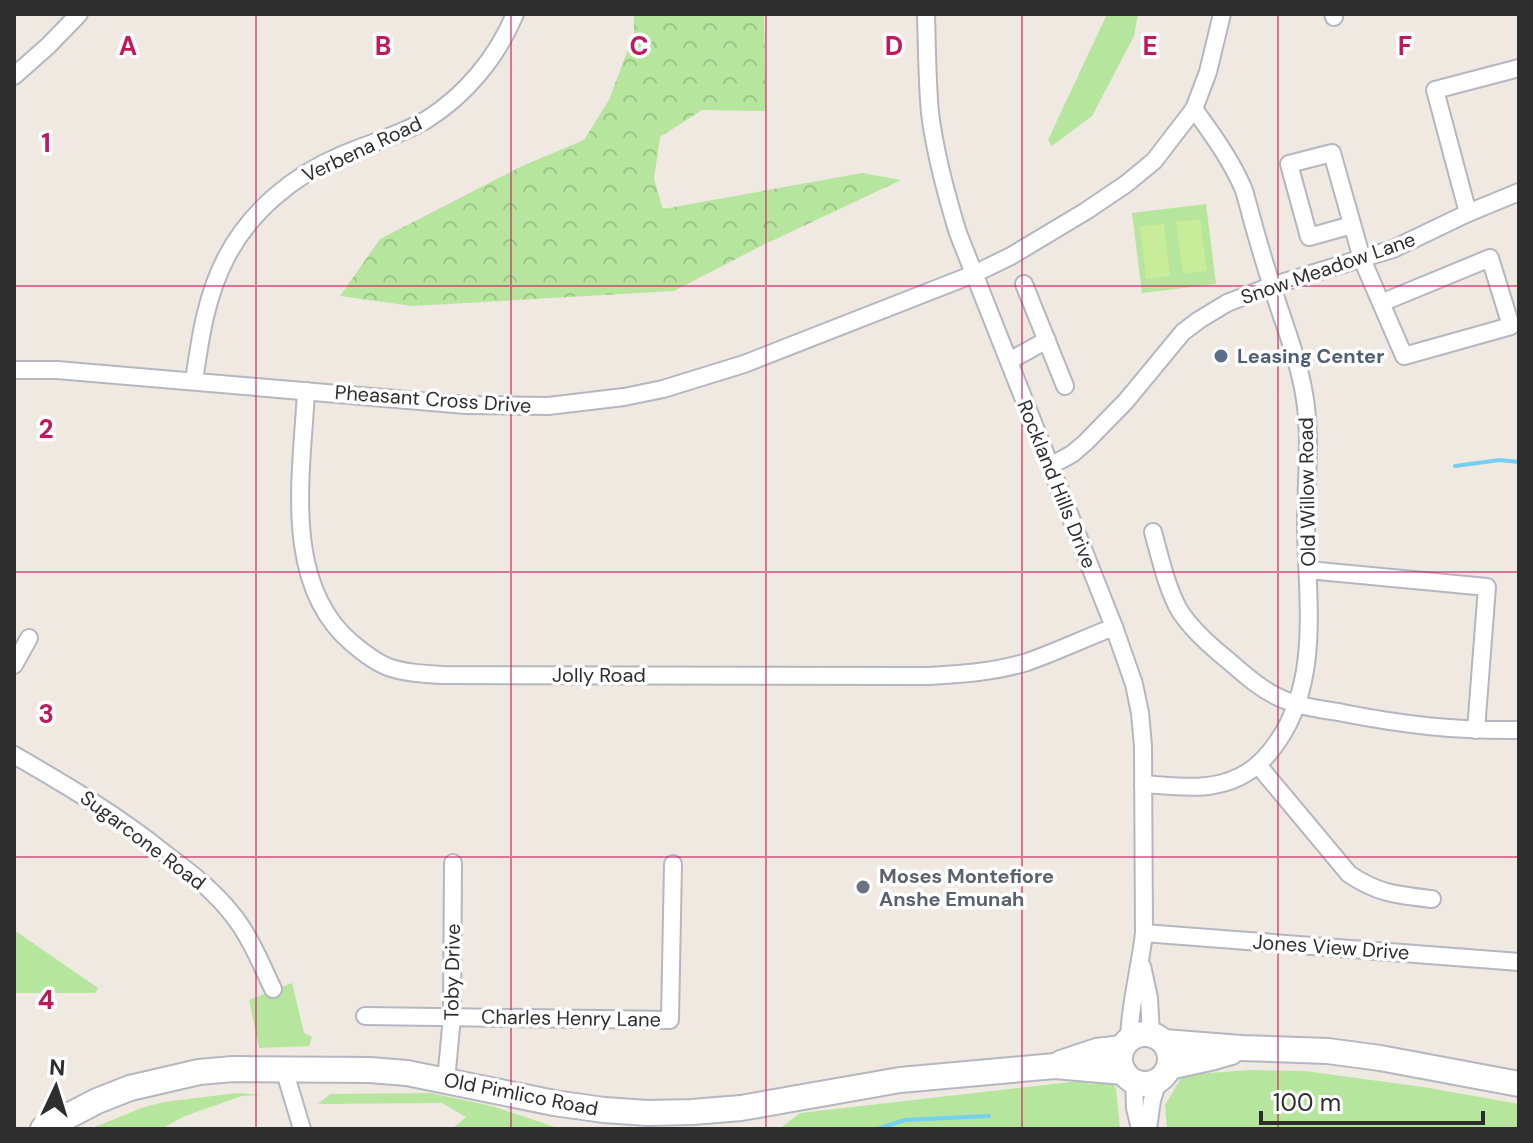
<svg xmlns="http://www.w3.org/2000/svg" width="1533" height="1143" viewBox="0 0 1533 1143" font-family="'DM Sans',sans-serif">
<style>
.grass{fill:#b6e59e}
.forest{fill:url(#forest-crowns)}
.pitch{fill:#c9ec9a}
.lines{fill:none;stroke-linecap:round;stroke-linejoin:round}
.stream{stroke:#75cff0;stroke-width:4}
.street-casing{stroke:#b4b7c1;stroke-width:20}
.secondary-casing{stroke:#b4b7c1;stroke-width:28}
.street{stroke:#fff;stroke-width:16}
.secondary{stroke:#fff;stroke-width:24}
.grid{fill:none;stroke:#c2185b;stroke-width:2;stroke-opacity:0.55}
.service-dot{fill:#5c6f8a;stroke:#fff;stroke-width:3}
.worship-dot{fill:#6b7280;stroke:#fff;stroke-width:3}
.labels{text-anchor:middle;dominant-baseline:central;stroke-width:7;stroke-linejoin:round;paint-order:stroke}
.street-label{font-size:20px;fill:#2e2e2e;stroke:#fff}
.service-label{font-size:20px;font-weight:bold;fill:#4e5e75;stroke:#fff;text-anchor:start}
.worship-label{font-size:20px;font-weight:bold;fill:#5b616d;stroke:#fff;text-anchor:start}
.grid-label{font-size:26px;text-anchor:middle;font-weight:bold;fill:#c2185b;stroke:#fff;stroke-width:7;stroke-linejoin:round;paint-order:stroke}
</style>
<defs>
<pattern id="forest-crowns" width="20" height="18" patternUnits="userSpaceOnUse" patternTransform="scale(2)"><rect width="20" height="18" fill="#b6e59e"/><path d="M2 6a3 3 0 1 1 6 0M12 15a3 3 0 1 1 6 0" fill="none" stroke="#9dc588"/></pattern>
</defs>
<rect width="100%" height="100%" fill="#efe9e1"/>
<g class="grass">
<path d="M1107,14H1138L1134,36L1092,116L1052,146L1048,140Z"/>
<path d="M1206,204L1216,284L1142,293L1132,213Z"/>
<path d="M14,930L98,988L95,993H14Z"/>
<path d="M292,983L304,1033L312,1037L309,1046L259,1048L249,1000Z"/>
<path d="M1249,1070L1305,1071L1423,1087L1519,1104V1129H1167L1165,1105L1183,1075Z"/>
<path d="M1088,1080L1089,1084L1111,1082L1116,1088L1120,1129H779L800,1113Z"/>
<path d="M237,1093L262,1095L242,1096L185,1116L161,1129H90L144,1107L164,1102Z"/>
<path d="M430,1093L492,1106L561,1129H452L466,1117L442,1103L318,1104L330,1094Z"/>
</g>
<path class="forest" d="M634,14H764L766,111L702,110L660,137L654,179L663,209L862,173L901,180L761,246L674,291L412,306L340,296L380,239L522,166L584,140L609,100L634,33Z"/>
<g class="pitch">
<path d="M1200,219L1207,271L1183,274L1176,222Z"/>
<path d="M1164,224L1170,276L1146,279L1140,226Z"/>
</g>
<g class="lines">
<g class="stream">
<path d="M1455,466L1500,460L1519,462"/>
<path d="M877,1129L905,1120L989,1116"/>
</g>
<g class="street-casing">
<g id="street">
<path d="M926,14C927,47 927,80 930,113C935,153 946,194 958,233L1114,627L1134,684L1140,713L1143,746L1144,933C1140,969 1130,1003 1129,1039"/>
<path d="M1333,14L1334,17"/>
<path d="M14,76L48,46L79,14"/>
<path d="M1468,213L1435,90L1519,68"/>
<path d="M1352,225L1309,237L1289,164L1332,153L1362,259L1381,303L1490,258L1511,326L1404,356L1381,303"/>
<path d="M1024,284L1065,386"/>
<path d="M1009,361L1047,340"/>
<path d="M14,370H57L466,405L548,406L624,397L663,389L744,364L974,274L1011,256L1086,211L1126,184L1154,161L1194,109L1208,72L1222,14"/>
<path d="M194,381C200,339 206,296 226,258C250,211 294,175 342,155C370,143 400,135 426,120C466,95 497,57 515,14"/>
<path d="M306,391C302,473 281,584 353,644C364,653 375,662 388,667C405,673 425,674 443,675L928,676C961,674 995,672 1027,662C1056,652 1085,638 1114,627"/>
<path d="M1050,466L1072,454L1086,442L1126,401L1183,332L1199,320L1227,303L1271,286L1393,249L1468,213L1519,192"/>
<path d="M1153,532C1160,557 1166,585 1178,608C1189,627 1207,643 1224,657C1241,671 1257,687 1278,697C1298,707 1321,709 1343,713C1405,725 1456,731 1519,730"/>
<path d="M1308,570L1487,587L1476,730"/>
<path d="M14,665L29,638"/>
<path d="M14,755C68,786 120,817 168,856C191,873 214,891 232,914C250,936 261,964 273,989"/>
<path d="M1258,765L1349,874C1379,894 1397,895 1432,899"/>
<path d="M1143,784C1175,786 1209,792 1239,777C1256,769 1268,756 1278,741C1322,677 1306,594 1306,522C1306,477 1312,432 1303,388C1297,355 1283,322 1273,289C1262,257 1253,223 1244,190C1231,160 1213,135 1194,109"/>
<path d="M1144,933L1519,962"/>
<path d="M1142,966L1149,998L1151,1034"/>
<path d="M365,1016L670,1020L673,864"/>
<path d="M284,1069L302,1129"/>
<path d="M446,1080L452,1017L453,863"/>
<path d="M1134,1081L1135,1108L1140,1129"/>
<path d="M1148,1129L1152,1100L1159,1079"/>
</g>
</g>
<g class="secondary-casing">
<g id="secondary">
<circle cx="1145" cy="1059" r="25"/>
<path d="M1164,1042L1241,1048L1328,1051L1380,1058L1519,1084"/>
<path d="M1061,1063L1097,1051L1122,1048"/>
<path d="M1169,1067L1214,1057L1231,1052"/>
<path d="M43,1129L97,1101L130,1088L199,1072L233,1069L370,1070L407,1073L554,1103L604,1110L648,1113L692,1112L741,1108L900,1080L1055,1066L1124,1072"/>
</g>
</g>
<use href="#street" class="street"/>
<use href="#secondary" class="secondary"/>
</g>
<path class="grid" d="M256,14V1129M511,14V1129M766,14V1129M1022,14V1129M1278,14V1129M14,286H1519M14,572H1519M14,857H1519"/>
<circle class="service-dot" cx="1221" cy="356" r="8"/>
<circle class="worship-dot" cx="863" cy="887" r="8"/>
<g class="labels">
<g class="street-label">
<text transform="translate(362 149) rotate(-25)">Verbena Road</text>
<text transform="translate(1328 268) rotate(-19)">Snow Meadow Lane</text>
<text transform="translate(433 399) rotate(4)">Pheasant Cross Drive</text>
<text transform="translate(1057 484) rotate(68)">Rockland Hills Drive</text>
<text transform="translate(1307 492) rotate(-91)">Old Willow Road</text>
<text x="599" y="675">Jolly Road</text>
<text transform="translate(143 840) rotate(37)">Sugarcone Road</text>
<text transform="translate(1331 947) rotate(4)">Jones View Drive</text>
<text transform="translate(452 972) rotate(-89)">Toby Drive</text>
<text transform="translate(571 1018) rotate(1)">Charles Henry Lane</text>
<text transform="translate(521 1094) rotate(11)">Old Pimlico Road</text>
</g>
<g class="service-label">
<text x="1237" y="356">Leasing Center</text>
</g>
<g class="worship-label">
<text x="879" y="876">Moses Montefiore<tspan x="879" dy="23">Anshe Emunah</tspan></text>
</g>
</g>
<g class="grid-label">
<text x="128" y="55">A</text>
<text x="383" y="55">B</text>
<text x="639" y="55">C</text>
<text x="894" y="55">D</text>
<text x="1150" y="55">E</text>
<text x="1405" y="55">F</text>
<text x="46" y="152">1</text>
<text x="46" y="438">2</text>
<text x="46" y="723">3</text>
<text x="46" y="1009">4</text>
</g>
<rect width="1533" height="1143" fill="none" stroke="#2e2e2e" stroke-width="32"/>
<g transform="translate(56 1087) rotate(4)" stroke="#ffffff" stroke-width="6" paint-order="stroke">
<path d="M0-6L14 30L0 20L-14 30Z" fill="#2e2e2e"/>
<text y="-12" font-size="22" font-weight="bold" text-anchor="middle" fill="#2e2e2e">N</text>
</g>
<path d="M1261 1111v12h222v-12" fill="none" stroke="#2e2e2e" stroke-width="4"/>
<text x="1273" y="1111" font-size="24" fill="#2e2e2e" stroke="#ffffff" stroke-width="6" paint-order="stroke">100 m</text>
</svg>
